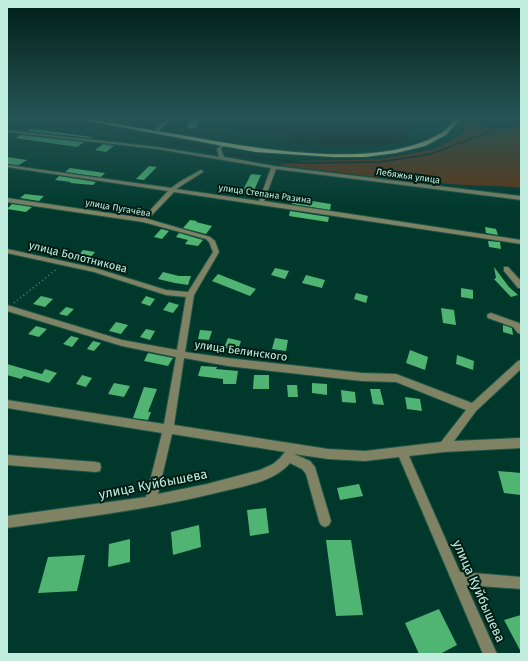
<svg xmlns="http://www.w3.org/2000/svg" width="528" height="661" viewBox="0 0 528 661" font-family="'Fira Sans',sans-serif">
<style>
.green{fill:#613413}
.water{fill:#11231e}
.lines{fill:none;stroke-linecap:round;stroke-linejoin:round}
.stream{stroke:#11231e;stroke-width:1.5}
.building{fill:#50b473}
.minor-casing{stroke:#1f5648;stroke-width:2}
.major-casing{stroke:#1f5648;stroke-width:2}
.path{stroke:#54887a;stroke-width:1.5;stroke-dasharray:1 3;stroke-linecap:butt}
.minor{fill:#7f8364;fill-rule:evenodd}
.major{fill:#d0d796;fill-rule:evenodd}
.labels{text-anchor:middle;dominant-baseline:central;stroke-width:4;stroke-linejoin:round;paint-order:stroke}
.far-street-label{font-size:9px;fill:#c1edde;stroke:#001d15}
.street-label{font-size:11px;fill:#c1edde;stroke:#001d15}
.near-street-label{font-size:13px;fill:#c1edde;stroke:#001d15}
</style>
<rect width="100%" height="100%" fill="#00392c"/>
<path class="green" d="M468,123L489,128L521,127V188C498,185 474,186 450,184C393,180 336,172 279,165L304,161L383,159L435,149L464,133Z"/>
<g class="water">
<path d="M262,118H438C426,121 423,118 413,127V131L408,135L410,140L393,144L367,146L327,147L317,143L293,145L285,143L293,138L289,135L238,134L234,130C242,123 254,126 262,118Z"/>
<path d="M446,118H466L513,124H521V125L500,128Z"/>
</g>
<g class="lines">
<g class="stream">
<path d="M34,118L119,132L215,151"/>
<path d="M223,153L301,163L380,162L431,154L502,127"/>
</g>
</g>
<g class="building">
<path d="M190,118H199L196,128H187Z"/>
<path d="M31,129L42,130L92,137L90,138L28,131Z"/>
<path d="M20,135L84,142L77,147L15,138Z"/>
<path d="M103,144L114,146L106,152L95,150Z"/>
<path d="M7,157L27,160L19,165L7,164Z"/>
<path d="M149,166L157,167L144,180L136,179Z"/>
<path d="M70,168L105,173L101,177L65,172Z"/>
<path d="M251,174L261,175L252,195L241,194Z"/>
<path d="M59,176L96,182L93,185L70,183L71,182L55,180Z"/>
<path d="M25,194L44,196L39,201L20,198Z"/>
<path d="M293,198L331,204L330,210L292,204Z"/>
<path d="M12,204L32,207L26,212L7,209Z"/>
<path d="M290,211L329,217L328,222L289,216Z"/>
<path d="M190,220L197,221L196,222L212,226L206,234L183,228Z"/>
<path d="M485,227L496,229L498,235L486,233Z"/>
<path d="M161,229L169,231L162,239L154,237Z"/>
<path d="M179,233L203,240L198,246L185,244L188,240L176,237Z"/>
<path d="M488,241L500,242L501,249L489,247Z"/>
<path d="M83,250L95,252L90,258L78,256Z"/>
<path d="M494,267L509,287L518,295L511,297L494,279L496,278Z"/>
<path d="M275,268L289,271L285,279L271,275Z"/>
<path d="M163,272L179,276H191L188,285L175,283L158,279Z"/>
<path d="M218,274L256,289L250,296L212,281Z"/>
<path d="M306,275L325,280L322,288L302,283Z"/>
<path d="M461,288L473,290V299L461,297Z"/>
<path d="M356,293L368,296L366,303L354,299Z"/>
<path d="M41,296L53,299L45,307L33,304Z"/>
<path d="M146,296L155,299L150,306L141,303Z"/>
<path d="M169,302L179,305L173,313L163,310Z"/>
<path d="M66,307L74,309L67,316L59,314Z"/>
<path d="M441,308L454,310L456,325L443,323Z"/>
<path d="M116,322L128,325L121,334L109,331Z"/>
<path d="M503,325L512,328L513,335L503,332Z"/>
<path d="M36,326L47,329L39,337L28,334Z"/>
<path d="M146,329L155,331L150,340L140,337Z"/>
<path d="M200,330L212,331L209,340L198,339Z"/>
<path d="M71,336L79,338L72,347L63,344Z"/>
<path d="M228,338L241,341L238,350L224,348Z"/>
<path d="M275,338L288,340L286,351L272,349Z"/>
<path d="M93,341L101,343L94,351L87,349Z"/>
<path d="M410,350L428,357L425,370L406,363Z"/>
<path d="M148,353L173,358L168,366L144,361Z"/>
<path d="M457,355L474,361L473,370L456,364Z"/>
<path d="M7,364L42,374L45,369L57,373L49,383L24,376L21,379L7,375Z"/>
<path d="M201,366L217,367L216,369L238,371L236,384H223V379L198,376Z"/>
<path d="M82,375L92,378L86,387L76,384Z"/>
<path d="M254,375H269V389H253Z"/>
<path d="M114,383L130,386L124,397L108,394Z"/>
<path d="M312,383L327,384V395L312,393Z"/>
<path d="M287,385H297L298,397H288Z"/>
<path d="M144,387L157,389L148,412H151L148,420L133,418Z"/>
<path d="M370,389H380L384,405L373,404Z"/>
<path d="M341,390L355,392L356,403L342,402Z"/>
<path d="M405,397L420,399L422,411L407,409Z"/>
<path d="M498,471L521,473V495L504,493Z"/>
<path d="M359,484L363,496L340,500L337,488Z"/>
<path d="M266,508L269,533L250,536L247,510Z"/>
<path d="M199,525L201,547L173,555L171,532Z"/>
<path d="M130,539V562L108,567L109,544Z"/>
<path d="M326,540H351L363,615L336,616Z"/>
<path d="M85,555L77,591L38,593L48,557Z"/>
<path d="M439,609L457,645L440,654H419L405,623Z"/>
<path d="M521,615V652L504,620Z"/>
</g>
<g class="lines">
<g class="minor-casing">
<g id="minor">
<path d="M111,118H116L112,122H110Z"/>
<path d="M167,118H172L158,131H156V129Z"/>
<path d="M7,130L157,147L219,157L217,149L222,144L224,145L221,149L224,157L274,166L521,196V200L276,169L264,201L521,240V244L174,192L148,219L210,237L215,241L219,252L194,295L185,352L228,358L362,373L396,374L472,403L518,361L521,360V369L476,411L454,441L521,438V448L444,452L409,456L460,572L521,577V589L466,585L497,654H483L399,457L365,461L328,459L294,454L310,461L315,467L331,521L329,525L325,527L321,525L319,521L306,474L302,469L290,463C275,481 246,486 224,491C153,509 80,518 7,528V516L146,497L162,433L7,408V400L164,424L176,357L122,346L7,311V305L122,340L177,350L186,297L166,295L94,272L7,253V249L95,268L166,290L188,292L213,252L209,242L206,239L143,222L7,202V198L143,218L168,191L7,167V165L171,188L181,181L201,170L203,171V172L176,189L259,201L271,168L157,149L7,132ZM184,358L228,366L362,381L396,382L466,410L441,442L365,451L328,449L174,425ZM172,434L285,452L280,458L273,464L260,470L207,484L158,494Z"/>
<path d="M504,267H508L521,281V288H518L504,271Z"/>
<path d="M491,313L519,323L521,325V334L518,333L513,327L488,318L487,316L488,314Z"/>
<path d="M7,455L96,462L100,463L101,467L100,471L96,472L7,465Z"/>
</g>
</g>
<g class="major-casing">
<path id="major" d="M72,118H84C120,125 156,131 192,137C259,149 380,171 441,133C447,130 452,123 456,118H461L446,135L425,146L396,153L365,157H334L256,152Z"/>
</g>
<path class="path" d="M14,303L58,268"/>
<use href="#minor" class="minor"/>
<use href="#major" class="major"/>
</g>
<linearGradient id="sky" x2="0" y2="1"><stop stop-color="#001f18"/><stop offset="0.56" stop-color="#265456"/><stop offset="1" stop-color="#265456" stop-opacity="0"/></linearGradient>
<rect width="528" height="211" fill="url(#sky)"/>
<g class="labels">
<g class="far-street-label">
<text transform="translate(408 176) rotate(8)">Лебяжья улица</text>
<text transform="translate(265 194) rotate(8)">улица Степана Разина</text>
<text transform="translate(118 208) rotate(10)">улица Пугачёва</text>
</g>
<g class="street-label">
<text transform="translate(78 257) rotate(14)">улица Болотникова</text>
<text transform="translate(241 351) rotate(8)">улица Белинского</text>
</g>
<g class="near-street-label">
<text transform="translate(153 484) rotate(-11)">улица Куйбышева</text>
<text transform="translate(479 591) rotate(66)">улица Куйбышева</text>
</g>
</g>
<rect width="528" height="661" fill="none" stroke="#c1edde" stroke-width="16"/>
</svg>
